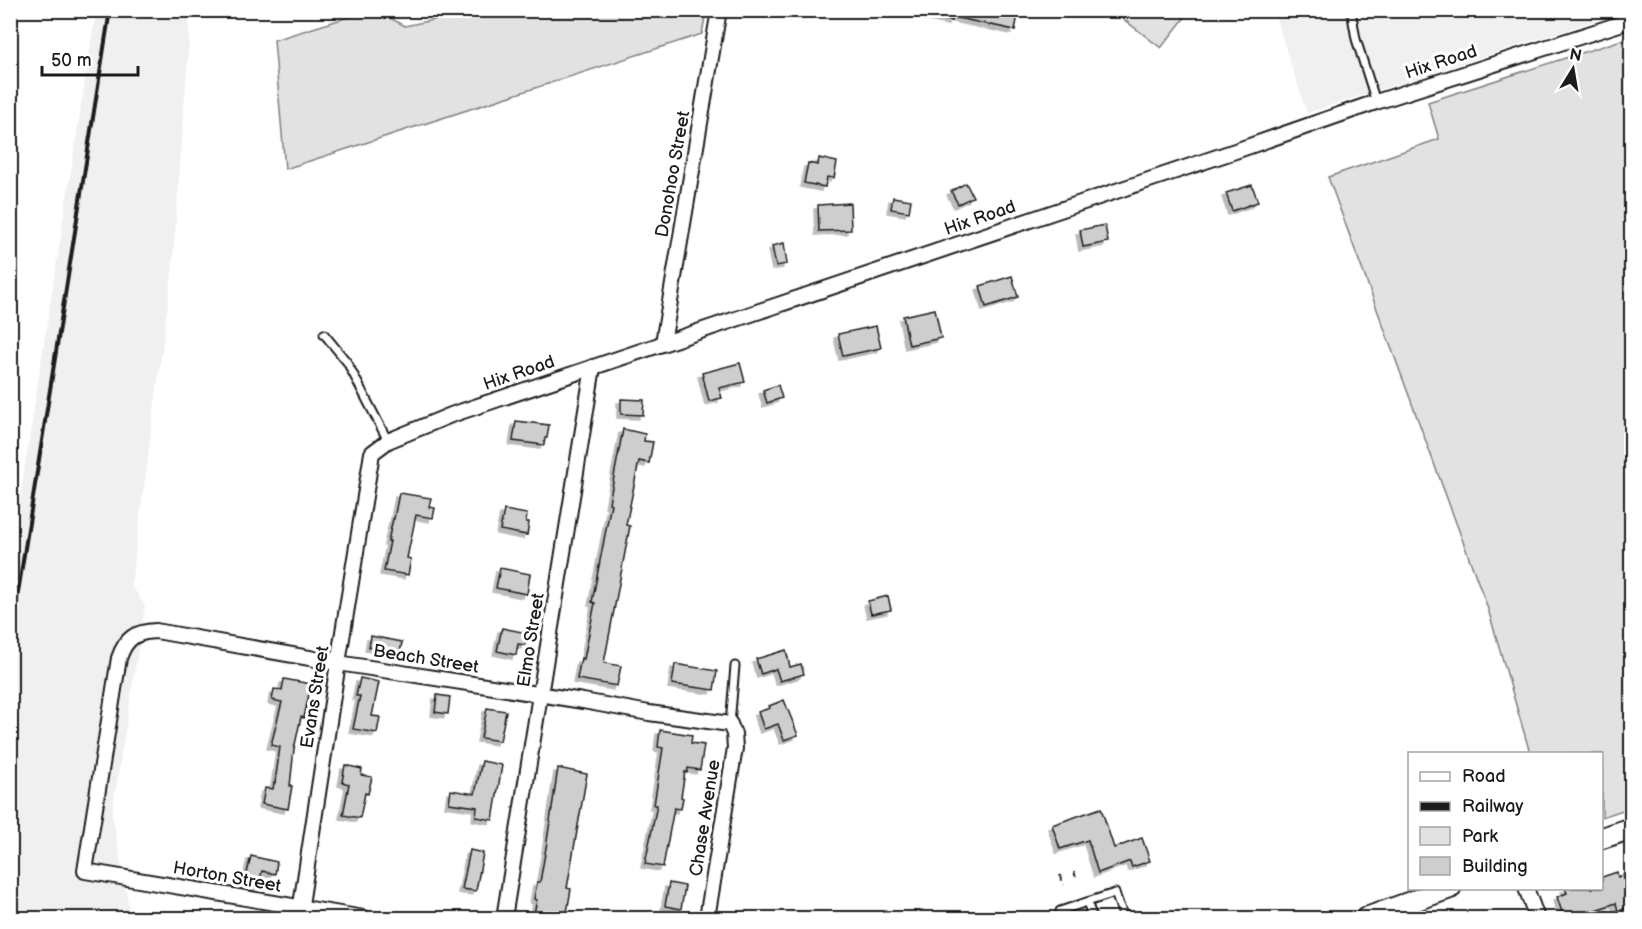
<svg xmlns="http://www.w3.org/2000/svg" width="1642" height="929" viewBox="0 0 1642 929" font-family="'Balsamiq Sans',sans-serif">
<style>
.built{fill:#f0f0f0}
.green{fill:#e2e2e2;stroke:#7f7f7f;stroke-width:1.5}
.building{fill:#cecece;stroke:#1c1c1c;stroke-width:1.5;filter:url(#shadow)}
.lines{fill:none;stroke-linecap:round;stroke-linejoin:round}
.lane-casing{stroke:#1c1c1c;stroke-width:11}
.street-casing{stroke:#1c1c1c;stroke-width:18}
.secondary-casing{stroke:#1c1c1c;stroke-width:24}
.path{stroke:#1c1c1c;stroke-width:2;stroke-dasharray:6 4.5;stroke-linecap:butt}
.lane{stroke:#fff;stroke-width:7}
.street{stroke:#fff;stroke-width:14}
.secondary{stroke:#fff;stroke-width:20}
.rail{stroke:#1c1c1c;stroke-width:4}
.labels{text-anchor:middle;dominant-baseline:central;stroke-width:6;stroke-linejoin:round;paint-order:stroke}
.street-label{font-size:18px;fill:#1c1c1c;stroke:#fff}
</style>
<defs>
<filter id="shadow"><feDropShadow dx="-4" dy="4" stdDeviation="0" flood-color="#0004"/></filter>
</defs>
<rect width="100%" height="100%" fill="#fff"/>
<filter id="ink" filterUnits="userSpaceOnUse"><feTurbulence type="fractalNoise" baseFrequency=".0167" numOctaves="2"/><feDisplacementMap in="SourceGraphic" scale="12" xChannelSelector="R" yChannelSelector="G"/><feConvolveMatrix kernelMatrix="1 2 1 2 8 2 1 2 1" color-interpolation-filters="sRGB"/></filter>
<g filter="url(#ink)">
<g class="built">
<path d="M1273,10L1625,11L1307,113Z"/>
<path d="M96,11H189V43L172,273L131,585L145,606L112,813L131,918H11L10,561Z"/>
</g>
<g class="green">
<path d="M475,11H706L702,34L285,169L274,40L368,11H377L405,26Z"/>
<path d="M1127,11V10L1190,11L1161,48L1122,18Z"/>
<path d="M1631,37L1632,807L1602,817V754L1530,753L1488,609L1328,177L1439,139L1428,102Z"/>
</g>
<g class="building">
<path d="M923,10H1019L1015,30L953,17L952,21L923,15Z"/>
<path d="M819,158L837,162L834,178L827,177L825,187L804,183L808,163L818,165Z"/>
<path d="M966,183L973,197L958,204L951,191Z"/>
<path d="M1252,185L1258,202L1232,211L1226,193Z"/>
<path d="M893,197L911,200L909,212L891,209Z"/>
<path d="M850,203L851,230L819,231L818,205Z"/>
<path d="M1105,225L1108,242L1083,247L1080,230Z"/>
<path d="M784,243L787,264L776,266L772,246Z"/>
<path d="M1012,276L1018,297L986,307L980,286Z"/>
<path d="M935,309L941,338L909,345L903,316Z"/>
<path d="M876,326L881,348L843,356L838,334Z"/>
<path d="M740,363L745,382L719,388L722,398L709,401L702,373Z"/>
<path d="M778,385L782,398L767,403L763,390Z"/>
<path d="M621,399L644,400L643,415L621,414Z"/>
<path d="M516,421L549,425L547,438H545L544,445L513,441Z"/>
<path d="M623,429L645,434L644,441L653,442L649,463L639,461L626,525L630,526L604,663L621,666L617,686L577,679L581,658L584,659L595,603L592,602L611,504L609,503Z"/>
<path d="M399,493L431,498L429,507L435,508L433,518L416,515L407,558L411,559L408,575L384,571L390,541H388L393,519H394Z"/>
<path d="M504,510L527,514L526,522H529L527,535L500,530Z"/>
<path d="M500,568L530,574L527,594L496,588Z"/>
<path d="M888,596L891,610L871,614L868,601Z"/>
<path d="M502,628L527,633L525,645L518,644L516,655L497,651Z"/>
<path d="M371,636L402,642L400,653L369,647Z"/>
<path d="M786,650L790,667L801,664L804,674L780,681L776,669L761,674L756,659Z"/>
<path d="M675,664L717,671L714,690L672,684Z"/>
<path d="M360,678L379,682L372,716L380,717L377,733L353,729L360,696H356Z"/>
<path d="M284,679L311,684L304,718L301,717L294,749L290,786H292L288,809L262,804L265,788L273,789L274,783H275L280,747L271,745L282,702L272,700L274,689L282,690Z"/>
<path d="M437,695L450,697L448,714L435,712Z"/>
<path d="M784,700L798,735L784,740L778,724L764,729L758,712L770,708L769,706Z"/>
<path d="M487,708L506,711L500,741L481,738Z"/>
<path d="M660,730L692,735L691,743L704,745L700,770L688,768L687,773L685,772L681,797L683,798L681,809L674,808L663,867L645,864L657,805H654L663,748L658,747Z"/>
<path d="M482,761L502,765L493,820L476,817L477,807L449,803L451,790L475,794Z"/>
<path d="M345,765L362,769L361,775L372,777L368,794L365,793L360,818L343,815L349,784L342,782Z"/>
<path d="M558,768L587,774L567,888L571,889L566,918H533L537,900L534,899L537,882H540L546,848Z"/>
<path d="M1101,808L1114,848L1142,838L1150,861L1132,867L1130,861L1098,873L1088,840L1060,849L1052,825Z"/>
<path d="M470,850L483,853L476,891L462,889Z"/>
<path d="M251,856L277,862L275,874L262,871L259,885L245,882Z"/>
<path d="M1617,872L1618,877L1632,872V906L1618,911L1616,903L1589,912L1590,917L1584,918H1564L1557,897L1567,893L1565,888H1602V877Z"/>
<path d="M669,883L685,886L681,909L665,906Z"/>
</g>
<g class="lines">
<g class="lane-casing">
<g id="lane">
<path d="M1351,10L1356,39L1376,102"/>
<path d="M324,334L347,362L388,441"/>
<path d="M730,724L735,666"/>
<path d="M1062,918L1060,911L1087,902"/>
<path d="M1093,918L1087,902L1115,893L1124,918"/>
</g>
</g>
<g class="street-casing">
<g id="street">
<path d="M663,343L719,10"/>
<path d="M1526,888L1537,918"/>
<path d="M299,918L338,663L372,453L388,441L451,415L1244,148L1376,102L1632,20"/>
<path d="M364,918L85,871L119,658C126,638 135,632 156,631L338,663L583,701L649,713L730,724L734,734L735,748L707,918"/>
<path d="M504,918L593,367"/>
</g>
</g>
<g class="secondary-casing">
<g id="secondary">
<path d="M1602,838L1632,828"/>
<path d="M1366,918L1450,888"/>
</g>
</g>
<g class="path">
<path d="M1074,871L1077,881"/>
<path d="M1060,875L1064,885"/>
</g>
<use href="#lane" class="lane"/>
<use href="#street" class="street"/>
<use href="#secondary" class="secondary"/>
<path class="rail" d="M10,643L110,10"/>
</g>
</g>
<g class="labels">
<g class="street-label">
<text transform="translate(1441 62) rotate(-18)">Hix Road</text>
<text transform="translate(673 174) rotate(-80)">Donohoo Street</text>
<text transform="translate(980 218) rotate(-19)">Hix Road</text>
<text transform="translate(519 373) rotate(-19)">Hix Road</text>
<text transform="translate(531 640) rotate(-81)">Elmo Street</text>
<text transform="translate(426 659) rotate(9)">Beach Street</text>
<text transform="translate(315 697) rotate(-81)">Evans Street</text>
<text transform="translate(705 818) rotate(-81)">Chase Avenue</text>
<text transform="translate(227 877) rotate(10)">Horton Street</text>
</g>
</g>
<rect width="1642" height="929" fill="none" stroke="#fff" stroke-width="36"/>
<rect x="18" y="18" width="1606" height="893" fill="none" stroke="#1c1c1c" stroke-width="2" filter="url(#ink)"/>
<rect x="1408" y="752" width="195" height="138" fill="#ffffff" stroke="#a4a4a4" stroke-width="1.5"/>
<rect x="1420" y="772" width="30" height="9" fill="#ffffff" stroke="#a4a4a4" stroke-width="1.5"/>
<text x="1462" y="782" font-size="18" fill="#1c1c1c">Road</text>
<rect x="1420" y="802" width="30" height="9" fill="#1c1c1c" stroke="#a4a4a4" stroke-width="1.5"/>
<text x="1462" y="812" font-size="18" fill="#1c1c1c">Railway</text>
<rect x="1420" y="827" width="30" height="18" fill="#e2e2e2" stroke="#a4a4a4" stroke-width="1.5"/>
<text x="1462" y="842" font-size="18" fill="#1c1c1c">Park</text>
<rect x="1420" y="857" width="30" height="18" fill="#cecece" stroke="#a4a4a4" stroke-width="1.5"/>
<text x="1462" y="872" font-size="18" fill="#1c1c1c">Building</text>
<g transform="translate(1573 69) rotate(11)" stroke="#ffffff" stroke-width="4.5" paint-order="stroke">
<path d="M0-4.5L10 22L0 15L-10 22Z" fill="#1c1c1c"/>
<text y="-9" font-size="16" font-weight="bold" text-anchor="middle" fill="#1c1c1c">N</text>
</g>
<path d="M42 66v9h96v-9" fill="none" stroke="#1c1c1c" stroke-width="3"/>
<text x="51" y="66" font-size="18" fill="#1c1c1c" stroke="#ffffff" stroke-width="4.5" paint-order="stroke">50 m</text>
</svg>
